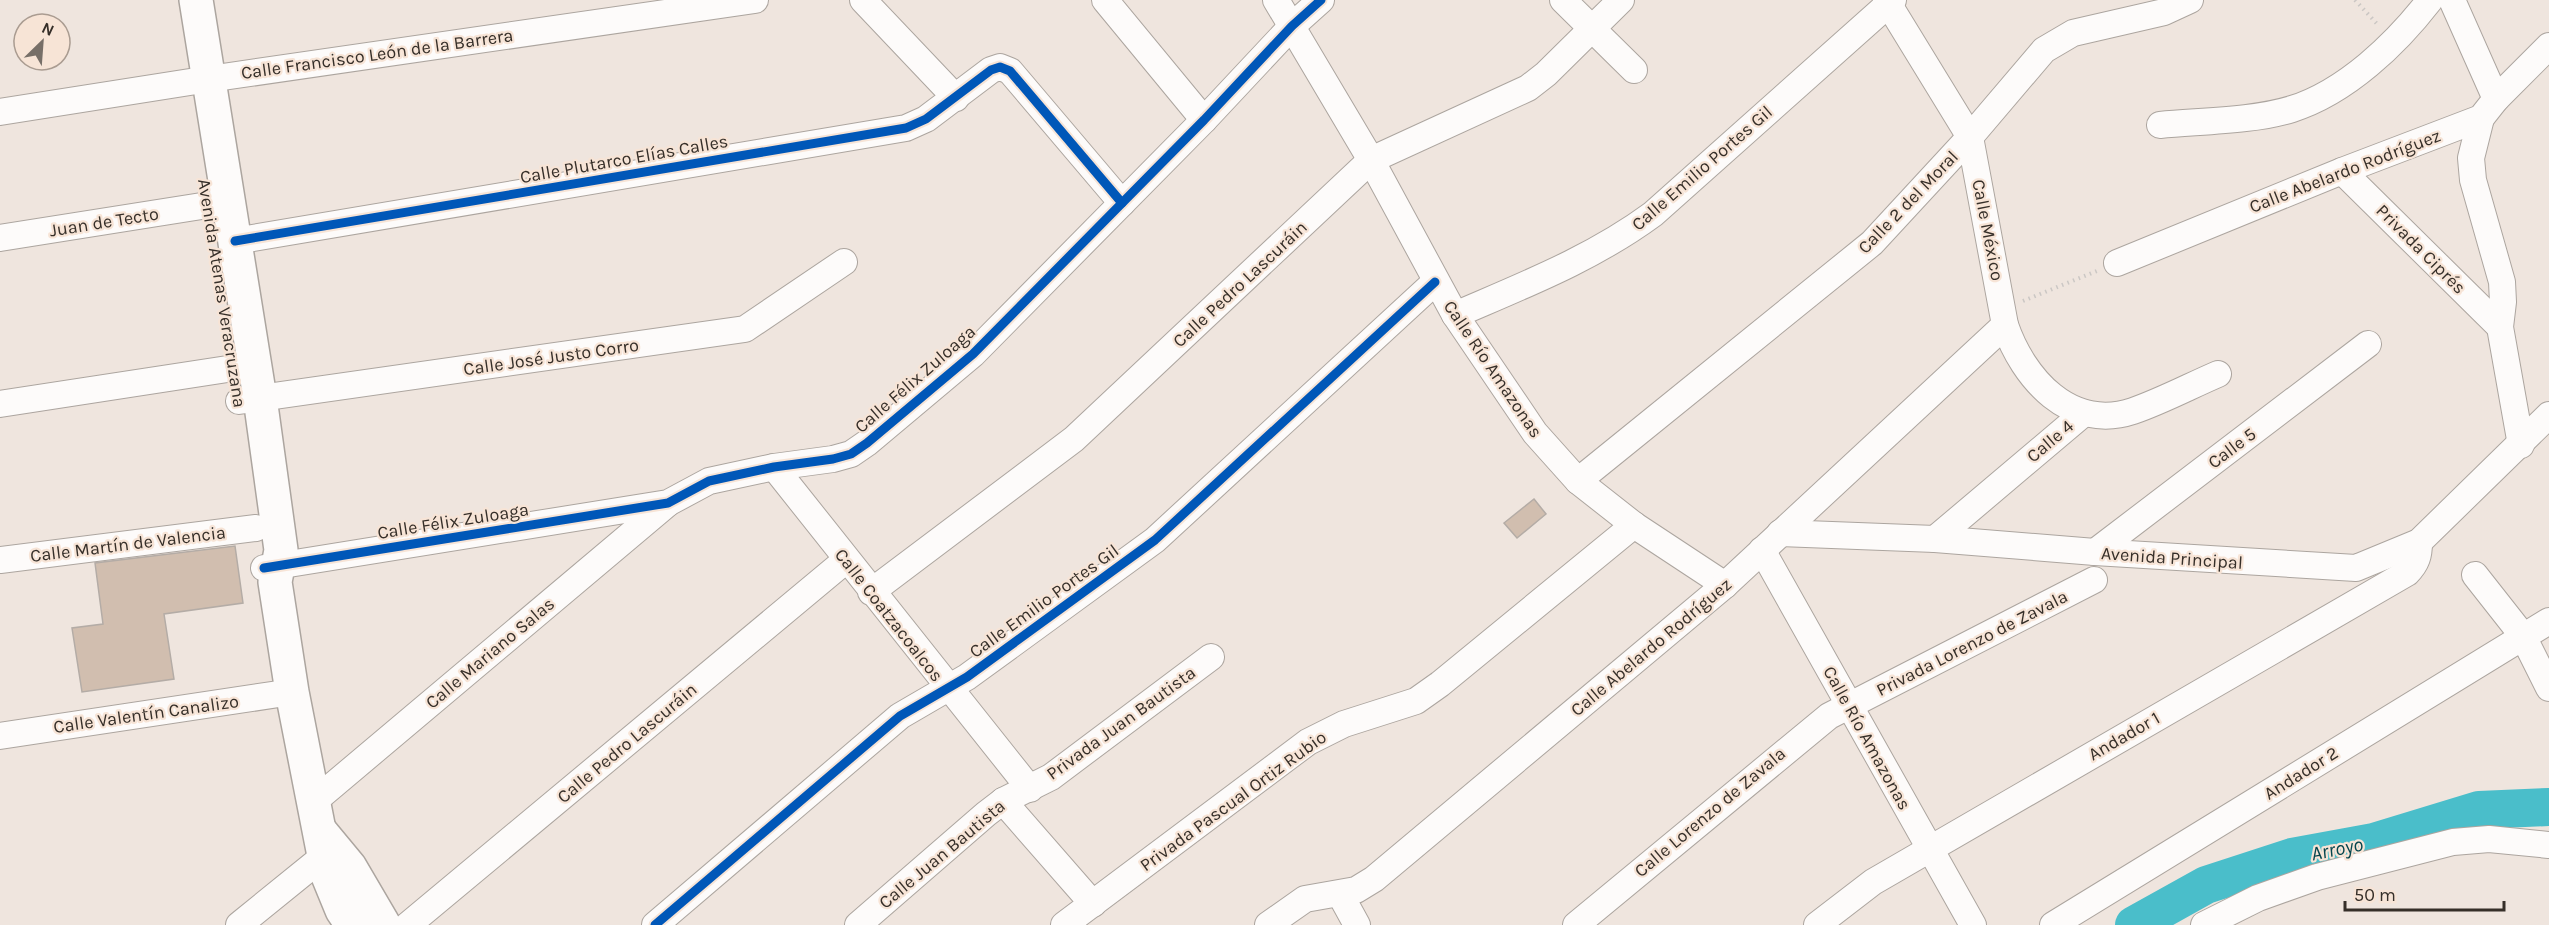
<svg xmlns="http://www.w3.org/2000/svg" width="2549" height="925" viewBox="0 0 2549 925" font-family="Karla,sans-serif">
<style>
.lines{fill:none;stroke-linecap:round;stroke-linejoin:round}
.river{stroke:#4abeca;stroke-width:38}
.building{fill:#d1beaf;stroke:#b4aca6;stroke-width:1.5}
.street-casing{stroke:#aca59f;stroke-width:28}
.secondary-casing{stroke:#aca59f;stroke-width:36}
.path{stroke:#cbc7c4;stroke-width:4;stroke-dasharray:1.5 4.5;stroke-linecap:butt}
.street{stroke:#fdfbfa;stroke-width:26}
.secondary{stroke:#fdfbfa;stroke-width:33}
.cycleway-casing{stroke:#f7e4d6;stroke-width:13}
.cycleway{stroke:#0057b8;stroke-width:9}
.labels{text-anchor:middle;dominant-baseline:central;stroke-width:4.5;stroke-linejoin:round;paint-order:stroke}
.street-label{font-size:18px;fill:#362f29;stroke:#f7e4d6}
.water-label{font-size:20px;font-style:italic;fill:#05454d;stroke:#f7e4d6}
</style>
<rect width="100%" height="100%" fill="#efe5de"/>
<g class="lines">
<path class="river" d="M2134,925L2206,885L2292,857L2374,842L2479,810L2549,807"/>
</g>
<g class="building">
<path d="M1534,499L1546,514L1517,538L1504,523Z"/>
<path d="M235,546L243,603L164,614L174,679L82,692L72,628L103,624L95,563Z"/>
</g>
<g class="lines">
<g class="street-casing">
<g id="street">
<path d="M863,0L956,98"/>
<path d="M1105,0L1204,120"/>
<path d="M1276,0L1371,160L1455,315L1535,433L1578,481L1634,525L1725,585"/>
<path d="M1563,0L1634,70"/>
<path d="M1886,0L1970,137L2005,325C2023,378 2070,432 2133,411C2162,401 2190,386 2218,374"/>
<path d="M2452,0L2496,99"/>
<path d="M0,112L209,79L755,0"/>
<path d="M2481,118L2471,158L2473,180L2502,282L2503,302L2500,327L2521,445"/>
<path d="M2160,125C2201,121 2253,121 2292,109C2346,92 2396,44 2430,0"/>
<path d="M2342,171L2500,327"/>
<path d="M0,238L208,205"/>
<path d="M235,241L906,128L926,119L991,70L1000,67L1010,71L1122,203"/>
<path d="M2117,263L2342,171L2481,118L2496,99L2549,46"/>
<path d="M1455,315C1524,285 1592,259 1653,214L1893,0"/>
<path d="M239,401L745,329L844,262"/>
<path d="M0,404L234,368"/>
<path d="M774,467L1030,789"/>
<path d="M1578,481L1872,243L1970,137L2044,50L2073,33L2164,12L2190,0"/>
<path d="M1780,533L1935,539L2095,552L2356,568L2419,542L2549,415"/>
<path d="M1935,539L2084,413"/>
<path d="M1762,550L1973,925"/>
<path d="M2095,552L2368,344"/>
<path d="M0,560L256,528"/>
<path d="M264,568L668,503L709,481L774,467L833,459L851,454L867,443L973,354L1204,120L1292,26L1321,0"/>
<path d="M2475,575L2523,636L2549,688"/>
<path d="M871,592L1074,439L1371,160L1528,88L1546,74L1621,0"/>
<path d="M0,736L292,692"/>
<path d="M1003,801L1093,904"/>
<path d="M312,803L667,504"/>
<path d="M1340,894L1357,925"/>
<path d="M239,925L334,848"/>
<path d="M408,925L846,560"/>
<path d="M655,925L900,716L967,677L1155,540L1435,282"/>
<path d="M858,925L986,814L1003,801L1051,777L1211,657"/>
<path d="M1064,925L1308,742L1344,724L1416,701L1440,684L1634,525"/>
<path d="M1268,925L1305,899L1356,890L1374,879L1725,585L2005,325"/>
<path d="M1576,925L1829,716L2094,580"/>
<path d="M1817,925L1873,882L2407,573C2417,563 2419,555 2419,542"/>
<path d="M2053,925L2549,621"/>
<path d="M2204,925L2258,898L2317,877L2453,842L2489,839L2549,845"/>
</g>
</g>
<g class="secondary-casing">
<g id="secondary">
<path d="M196,0L260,398L281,550L275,582L292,692L328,876L342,910L352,925"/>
<path d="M321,832L350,867L384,925"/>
</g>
</g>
<g class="path">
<path d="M2355,0L2379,26"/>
<path d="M2023,301L2097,271"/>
</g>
<use href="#street" class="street"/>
<use href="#secondary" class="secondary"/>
<g class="cycleway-casing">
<g id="cycleway">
<path d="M235,241L906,128L926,119L991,70L1000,67L1010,71L1122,203"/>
<path d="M264,568L668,503L709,481L774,467L833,459L851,454L867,443L973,354L1204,120L1292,26L1321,0"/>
<path d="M655,925L900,716L967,677L1155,540L1435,282"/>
</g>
</g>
<use href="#cycleway" class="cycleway"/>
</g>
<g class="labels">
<g class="street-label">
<text transform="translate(377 54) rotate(-8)">Calle Francisco León de la Barrera</text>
<text transform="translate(624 159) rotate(-10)">Calle Plutarco Elías Calles</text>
<text transform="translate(1702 168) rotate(-41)">Calle Emilio Portes Gil</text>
<text transform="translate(2345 171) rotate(-21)">Calle Abelardo Rodríguez</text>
<text transform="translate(1908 202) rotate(-46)">Calle 2 del Moral</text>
<text transform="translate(104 222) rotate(-9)">Juan de Tecto</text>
<text transform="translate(1988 230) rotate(79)">Calle México</text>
<text transform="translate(2421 249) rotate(45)">Privada Ciprés</text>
<text transform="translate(1240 284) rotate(-43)">Calle Pedro Lascuráin</text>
<text transform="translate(222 293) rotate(81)">Avenida Atenas Veracruzana</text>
<text transform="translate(551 357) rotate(-8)">Calle José Justo Corro</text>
<text transform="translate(1493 369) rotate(56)">Calle Río Amazonas</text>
<text transform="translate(915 379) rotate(-41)">Calle Félix Zuloaga</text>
<text transform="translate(2050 441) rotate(-40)">Calle 4</text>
<text transform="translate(2232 448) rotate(-37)">Calle 5</text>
<text transform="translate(453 521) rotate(-9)">Calle Félix Zuloaga</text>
<text transform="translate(128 544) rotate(-7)">Calle Martín de Valencia</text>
<text transform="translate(2172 558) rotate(4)">Avenida Principal</text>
<text transform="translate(1044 601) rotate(-36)">Calle Emilio Portes Gil</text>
<text transform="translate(889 615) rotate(52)">Calle Coatzacoalcos</text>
<text transform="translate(1972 643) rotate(-27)">Privada Lorenzo de Zavala</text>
<text transform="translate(1651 647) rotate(-40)">Calle Abelardo Rodríguez</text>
<text transform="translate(490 653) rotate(-40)">Calle Mariano Salas</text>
<text transform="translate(146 714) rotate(-8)">Calle Valentín Canalizo</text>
<text transform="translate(1121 723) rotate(-36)">Privada Juan Bautista</text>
<text transform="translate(2124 736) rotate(-30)">Andador 1</text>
<text transform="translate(1867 738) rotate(61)">Calle Río Amazonas</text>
<text transform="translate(627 743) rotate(-40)">Calle Pedro Lascuráin</text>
<text transform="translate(2301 773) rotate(-32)">Andador 2</text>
<text transform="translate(1233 801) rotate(-36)">Privada Pascual Ortiz Rubio</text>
<text transform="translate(1710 812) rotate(-40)">Calle Lorenzo de Zavala</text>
<text transform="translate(942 854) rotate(-40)">Calle Juan Bautista</text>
</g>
<g class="water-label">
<text transform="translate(2337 849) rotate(-11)">Arroyo</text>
</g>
</g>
<g transform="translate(42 42) rotate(25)"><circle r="28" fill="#f7e4d6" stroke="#aa9c91" stroke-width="1.5"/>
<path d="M0-4.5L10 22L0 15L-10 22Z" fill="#776f68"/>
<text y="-9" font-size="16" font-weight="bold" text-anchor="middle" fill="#362f29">N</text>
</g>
<path d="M2345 901v9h159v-9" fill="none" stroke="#362f29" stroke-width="3"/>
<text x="2354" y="901" font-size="18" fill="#362f29" stroke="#f7e4d6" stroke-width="4.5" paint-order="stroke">50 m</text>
</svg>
